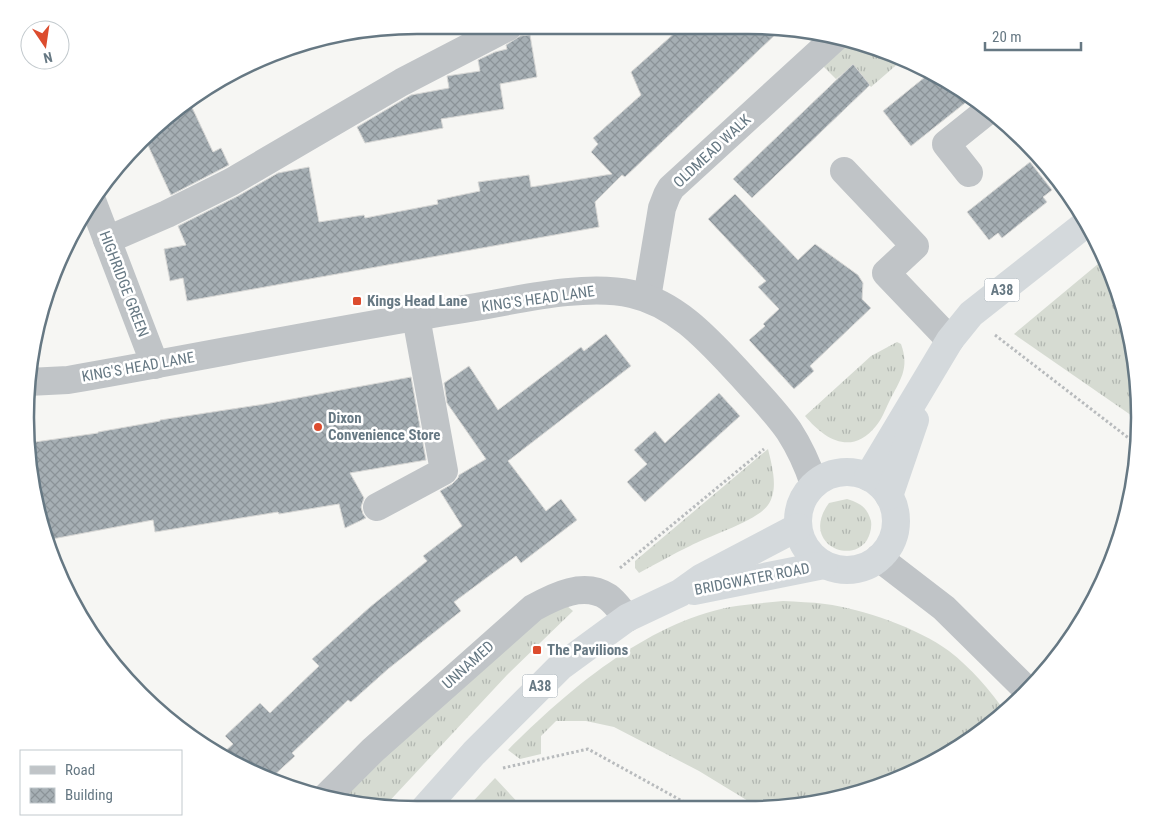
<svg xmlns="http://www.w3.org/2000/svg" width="1165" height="835" viewBox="0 0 1165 835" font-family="'Roboto Condensed',sans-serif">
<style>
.grass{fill:url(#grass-tufts)}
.building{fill:url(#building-cross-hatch);stroke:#d8d8d6}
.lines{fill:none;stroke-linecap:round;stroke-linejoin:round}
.path{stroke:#b8bbbd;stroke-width:3;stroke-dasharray:2.5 2.5;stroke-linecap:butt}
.minor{stroke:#c0c4c7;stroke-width:28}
.highway{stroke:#d4d9dc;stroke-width:28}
.poi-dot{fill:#dc4c2e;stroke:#fff;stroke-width:2}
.labels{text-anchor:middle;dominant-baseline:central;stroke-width:5;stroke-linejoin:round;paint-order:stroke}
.shield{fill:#fff;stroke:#94a0a8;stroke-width:1}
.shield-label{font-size:14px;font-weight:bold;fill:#667883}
.street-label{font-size:15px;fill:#667883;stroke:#fff}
.poi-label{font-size:15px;font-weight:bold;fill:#667883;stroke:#fff;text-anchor:start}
.rim{fill:none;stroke:#667883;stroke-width:2.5}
</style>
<defs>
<pattern id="grass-tufts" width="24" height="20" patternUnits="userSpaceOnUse" patternTransform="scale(1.25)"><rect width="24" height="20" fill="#d6dbd2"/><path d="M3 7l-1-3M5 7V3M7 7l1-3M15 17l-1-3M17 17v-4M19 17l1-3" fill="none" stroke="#b1b6b0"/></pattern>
<pattern id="building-cross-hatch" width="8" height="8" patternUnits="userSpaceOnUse" patternTransform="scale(1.25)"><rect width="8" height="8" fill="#a6afb4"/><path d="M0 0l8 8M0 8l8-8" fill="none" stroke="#8b9398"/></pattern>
</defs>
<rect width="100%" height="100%" fill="#f6f6f3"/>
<g class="grass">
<path d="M850,42L901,61L871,87L853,65L836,79L822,65Z"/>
<path d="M1104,259L1119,292L1137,367L1138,420L1014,334Z"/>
<path d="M897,342L901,344C910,369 900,380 889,402C885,410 882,419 876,426C852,456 825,440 805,416L871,356Z"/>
<path d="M768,449C772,466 779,489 768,505C757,521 708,536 690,546C673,554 656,564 639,573L635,568V561Z"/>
<path d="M847,499C860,503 867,507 871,521C872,528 870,534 867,540C850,566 800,542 829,503Z"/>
<path d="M783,601C797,602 812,602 825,604C863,609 918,628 949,651C971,668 990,690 1006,713L921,770L799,807H758L699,771L614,727L586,721H556L541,736V754L520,759L508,750C568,690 645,624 730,607C747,604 766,603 783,601Z"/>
<path d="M566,605L573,611L507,675L383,808L333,800L532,620Z"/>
<path d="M495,778L523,808L466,809Z"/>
</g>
<g class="building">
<path d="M678,30L778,32L625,177L622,175L595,202L599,227L187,301L183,278L170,281L164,249L186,245L178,226L238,196L278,173L309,167L319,222L364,215L365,218L438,204L437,200L480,191L478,182L529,175L531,187L612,174L591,152L598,144L593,138L641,95L631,72Z"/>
<path d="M530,35L537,77L500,84L504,109L441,119L443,128L365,143L357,127L411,95L449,88L447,76L480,71L478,60L495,52L507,49L506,45L520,36Z"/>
<path d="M853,64L870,85L752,198L733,179Z"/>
<path d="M930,73L944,78L970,99L911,146L883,111Z"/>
<path d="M189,101L213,152L221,148L229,165L171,195L145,139Z"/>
<path d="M1030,162L1052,190L1043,197L1047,202L1002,238L998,233L989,240L967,212Z"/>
<path d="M735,194L798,260L815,244L858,275L863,283L862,299L871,308L810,366L814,371L794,389L749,340L765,326L763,324L779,309L758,287L766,281L708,219Z"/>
<path d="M606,334L631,366L508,461L546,511L561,499L577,520L521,563L516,556L454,602L461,611L388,669L351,702L348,700L292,753L295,756L270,779L244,769L221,755L233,744L225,736L260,703L270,713L319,666L312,659L320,652L370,607L427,561L423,556L462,526L440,491L452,484L458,478L459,475L486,459L447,403L444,383L469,366L498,410L581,347L584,351Z"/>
<path d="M411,377L426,460L350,473L364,498L361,507L363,514L366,518L345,528L339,504L279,514L278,512L155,532L153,520L47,540L28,469V443L98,433V432L160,421V420L265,404Z"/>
<path d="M719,393L740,416L645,502L627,482L647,464L634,450L655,431L665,443Z"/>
</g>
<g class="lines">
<g class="path">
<path d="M995,335L1139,446"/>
<path d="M620,568L764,449"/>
<path d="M503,768L588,749L693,807"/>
</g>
<g class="minor">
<path d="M844,171L915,246L886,273L950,340"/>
<path d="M969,173L946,144L986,112"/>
<path d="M93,203L155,365"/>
<path d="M107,240L167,214L231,182L402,82L508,27"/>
<path d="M647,298L662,208L667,195L671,188L836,37"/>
<path d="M28,382L68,380C200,357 332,330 464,309C514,301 583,283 632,294C678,304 711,343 742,376C758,394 775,411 789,431C800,448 808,466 814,484"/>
<path d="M377,507L444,471L416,317"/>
<path d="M879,558L944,608L1027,690"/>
<path d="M325,798L373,750L533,608C555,596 584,581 608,597C615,602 621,611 627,618"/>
</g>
<g class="highway">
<circle cx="847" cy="521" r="49"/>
<path d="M868,477L950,340L971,314L1088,222"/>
<path d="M889,496L915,420"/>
<path d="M694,591L824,565"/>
<path d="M424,809L474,753L560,667L627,618L680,593L701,578L798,527"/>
</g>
</g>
<g class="poi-dot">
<rect x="352" y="296" width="10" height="10" rx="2.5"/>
<circle cx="318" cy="427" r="5"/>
<rect x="532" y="645" width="10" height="10" rx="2.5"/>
</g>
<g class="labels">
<g class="shield">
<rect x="984.5" y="278.5" width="35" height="23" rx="4"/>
<rect x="522.5" y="674.5" width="35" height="23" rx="4"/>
</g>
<g class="shield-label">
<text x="1002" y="290">A38</text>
<text x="540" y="686">A38</text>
</g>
<g class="street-label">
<text transform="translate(712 151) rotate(-43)">OLDMEAD WALK</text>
<text transform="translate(124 284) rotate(69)">HIGHRIDGE GREEN</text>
<text transform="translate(538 299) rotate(-8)">KING'S HEAD LANE</text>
<text transform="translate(138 367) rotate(-10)">KING'S HEAD LANE</text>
<text transform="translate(752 579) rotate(-11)">BRIDGWATER ROAD</text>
<text transform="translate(468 665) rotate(-42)">UNNAMED</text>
</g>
<g class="poi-label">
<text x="367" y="301">Kings Head Lane</text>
<text x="328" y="418">Dixon<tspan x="328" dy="17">Convenience Store</tspan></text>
<text x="547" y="650">The Pavilions</text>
</g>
</g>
<path d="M0 0H1165V835H0ZM417 34H748A383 383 0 0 1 1131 417V418A383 383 0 0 1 748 801H417A383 383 0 0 1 34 418V417A383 383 0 0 1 417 34Z" fill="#fff" fill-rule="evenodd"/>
<path class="rim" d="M417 34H748A383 383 0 0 1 1131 417V418A383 383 0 0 1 748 801H417A383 383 0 0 1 34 418V417A383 383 0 0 1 417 34Z"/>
<rect x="20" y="750" width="162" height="65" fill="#ffffff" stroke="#c2c9cd"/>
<rect x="30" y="766" width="25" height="8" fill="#c0c4c7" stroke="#c2c9cd"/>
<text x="65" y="775" font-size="15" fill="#667883">Road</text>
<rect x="30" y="788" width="25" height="15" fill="url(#building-cross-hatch)" stroke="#c2c9cd"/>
<text x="65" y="800" font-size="15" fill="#667883">Building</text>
<g transform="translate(45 45) rotate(167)"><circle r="24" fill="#ffffff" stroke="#c2c9cd"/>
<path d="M0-4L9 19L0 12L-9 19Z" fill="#dc4c2e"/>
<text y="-8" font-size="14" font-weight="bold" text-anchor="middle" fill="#667883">N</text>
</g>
<path d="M985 42v8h96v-8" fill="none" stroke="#667883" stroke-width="2.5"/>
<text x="992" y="42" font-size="15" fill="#667883" stroke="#ffffff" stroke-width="4" paint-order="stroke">20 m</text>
</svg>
